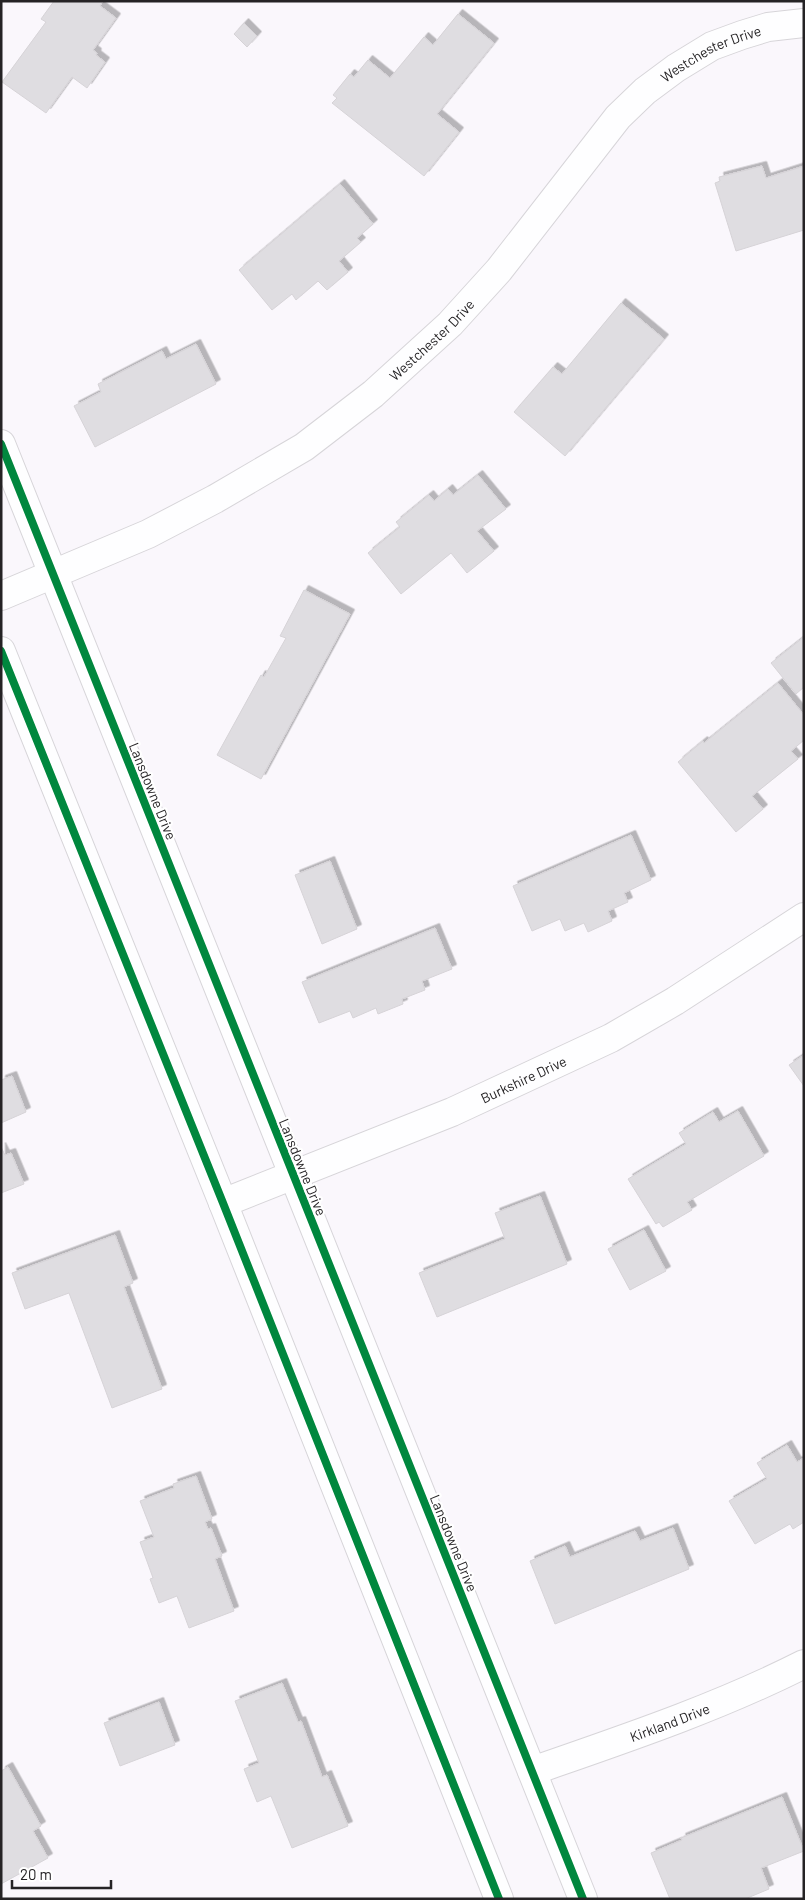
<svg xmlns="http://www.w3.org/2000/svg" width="805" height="1900" viewBox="0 0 805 1900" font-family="Barlow,sans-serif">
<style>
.building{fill:#dfdde1;stroke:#d6d3d7;filter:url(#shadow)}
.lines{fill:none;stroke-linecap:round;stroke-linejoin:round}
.street-casing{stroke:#d7d5d9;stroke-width:30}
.secondary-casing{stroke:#d7d5d9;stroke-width:30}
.street{stroke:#fefeff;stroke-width:28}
.secondary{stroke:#fefeff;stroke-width:28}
.cycleway-casing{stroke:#fff;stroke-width:11}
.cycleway{stroke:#00873e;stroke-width:8}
.labels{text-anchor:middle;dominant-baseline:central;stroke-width:4.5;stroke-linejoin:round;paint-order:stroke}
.street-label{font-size:14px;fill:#252325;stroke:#fff}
</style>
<defs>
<filter id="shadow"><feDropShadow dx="4.5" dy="-4.5" stdDeviation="0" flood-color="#0004"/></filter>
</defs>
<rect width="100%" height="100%" fill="#faf7fc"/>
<g class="building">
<path d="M54,1H103L100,6L116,18L93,50L97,53L96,55L105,62L87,88L72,77L46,113L2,82L46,22L41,19Z"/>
<path d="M458,14L494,43L437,114L459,132L424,176L332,103L337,98L333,95L350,74L354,77L368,60L390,78L424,37L433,45Z"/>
<path d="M244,23L257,36L247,47L234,34Z"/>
<path d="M762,166L766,178L804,166V230L736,251L715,183L720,181L719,177Z"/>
<path d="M340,184L373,224L357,238L361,242L339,261L348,272L327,290L318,281L296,300L292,294L272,310L239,270Z"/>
<path d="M621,303L664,339L565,456L514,412L553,367L562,374Z"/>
<path d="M196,344L216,384L95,447L74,406L101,392L98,384L162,351L166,359Z"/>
<path d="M478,475L506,509L477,531L494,551L467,573L451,553L401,594L368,553L400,527L396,522L429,495L434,501L448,489L453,495Z"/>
<path d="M304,590L350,614L261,779L217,755L261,675L264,677L286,638L280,636Z"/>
<path d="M804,637V687L796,694L771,663Z"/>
<path d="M778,683L804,715V740L791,751L798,759L752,796L763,809L736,832L678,762L703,741L704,743Z"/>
<path d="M631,835L651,880L624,893L628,902L608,911L612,921L588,932L584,923L565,931L560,919L532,931L513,886Z"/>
<path d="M330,861L357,929L322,944L295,875Z"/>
<path d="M435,928L452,969L422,981L425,990L402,999L403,1004L378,1014L376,1008L353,1018L350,1011L319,1023L302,982Z"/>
<path d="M804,1055V1086L789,1065Z"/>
<path d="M12,1076L26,1112L1,1123V1080Z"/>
<path d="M738,1111L764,1156L687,1202L692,1210L663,1227L659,1222L656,1224L628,1179L686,1144L679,1133L713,1112L719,1122Z"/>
<path d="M1,1147L5,1155L11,1153L24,1184L1,1193Z"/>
<path d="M540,1196L567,1264L437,1317L419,1273L505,1239L495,1213Z"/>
<path d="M644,1230L666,1271L630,1290L608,1249Z"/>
<path d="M115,1235L133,1283L124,1287L162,1389L112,1408L69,1293L25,1309L12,1273Z"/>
<path d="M787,1445L797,1462L804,1458V1522L793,1529L790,1524L755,1544L729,1501L767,1479L757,1463Z"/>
<path d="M196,1476L212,1519L205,1522L208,1529L211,1528L222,1556L215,1559L234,1611L189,1628L177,1596L159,1603L150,1579L153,1578L140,1542L154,1537L140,1501L174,1488L173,1484Z"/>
<path d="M673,1528L689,1569L555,1624L530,1561L565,1546L570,1557L635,1531L640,1541Z"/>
<path d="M282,1683L298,1722L301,1721L322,1777L327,1775L348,1826L292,1848L271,1796L257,1802L244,1769L259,1763L235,1701Z"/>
<path d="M159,1702L175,1745L120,1766L104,1723Z"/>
<path d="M8,1767L41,1826L33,1831L48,1858L1,1884V1771Z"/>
<path d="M782,1797L804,1851L761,1868L769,1889L745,1899H670L651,1853L682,1840L681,1838Z"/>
</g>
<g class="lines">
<g class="street-casing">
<g id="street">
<path id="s1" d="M1,596L148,534L215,499L304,447L373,394L450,324L499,270L618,117L645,91L676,68L712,46L742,35L768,27L804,23"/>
<path id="s2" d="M223,1203L452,1112L611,1038L675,1001L804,917"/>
<path id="s3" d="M532,1771C624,1739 717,1708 804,1664"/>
</g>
</g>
<g class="secondary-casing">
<g id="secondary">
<path d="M1,444L583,1899"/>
<path d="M1,651L223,1203L499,1899"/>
</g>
</g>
<use href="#street" class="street"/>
<use href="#secondary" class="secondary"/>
<g class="cycleway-casing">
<g id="cycleway">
<path d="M1,444L583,1899"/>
<path d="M1,651L223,1203L499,1899"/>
</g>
</g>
<use href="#cycleway" class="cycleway"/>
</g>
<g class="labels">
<g class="street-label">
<text stroke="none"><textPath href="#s1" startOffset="910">Westchester Drive</textPath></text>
<text stroke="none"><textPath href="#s1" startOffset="505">Westchester Drive</textPath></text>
<text transform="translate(153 791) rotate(68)">Lansdowne Drive</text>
<text stroke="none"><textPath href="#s2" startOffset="325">Burkshire Drive</textPath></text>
<text transform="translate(303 1167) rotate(68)">Lansdowne Drive</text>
<text transform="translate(454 1543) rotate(68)">Lansdowne Drive</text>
<text stroke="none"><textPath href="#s3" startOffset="146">Kirkland Drive</textPath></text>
</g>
</g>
<rect width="805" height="1900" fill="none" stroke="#252325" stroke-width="5"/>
<path d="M12 1880v8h99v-8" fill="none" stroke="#252325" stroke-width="2.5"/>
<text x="20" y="1880" font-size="15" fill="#252325" stroke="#ffffff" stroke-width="4" paint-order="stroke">20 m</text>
</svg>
